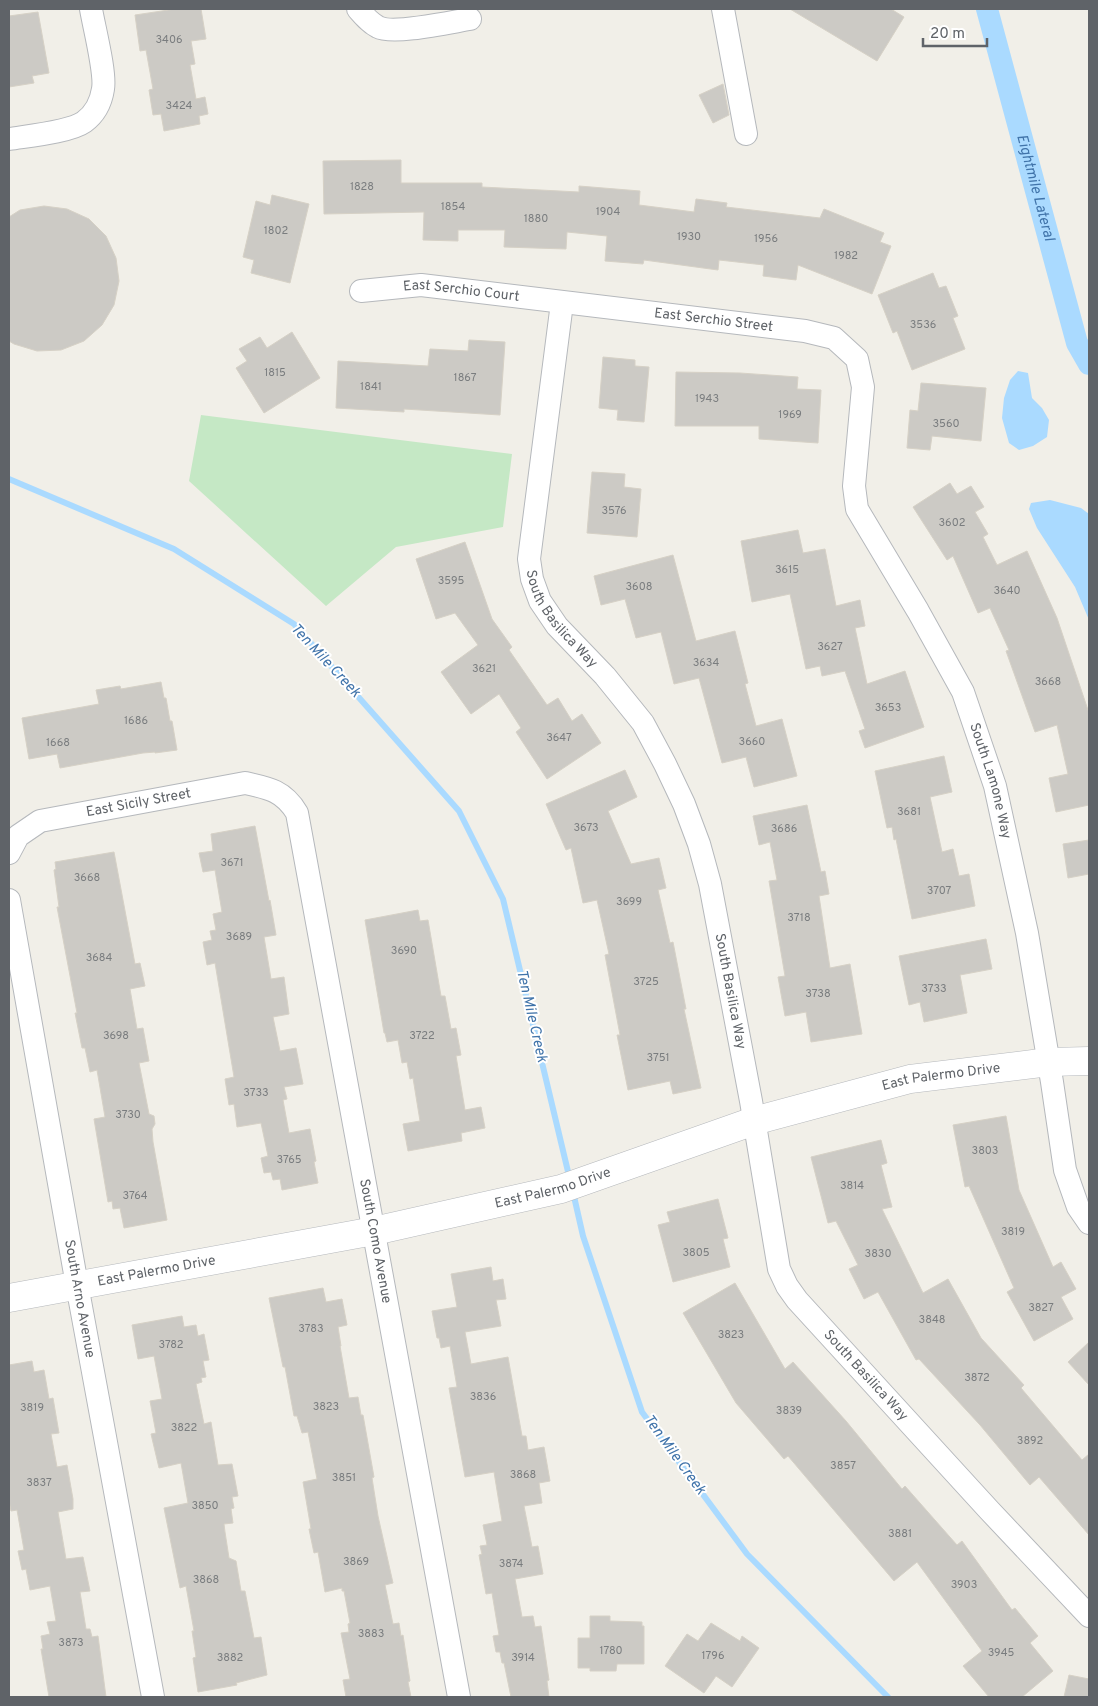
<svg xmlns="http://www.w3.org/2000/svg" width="1098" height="1706" viewBox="0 0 1098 1706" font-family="Overpass,sans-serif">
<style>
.green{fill:#c5e8c5}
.water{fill:#aadaff}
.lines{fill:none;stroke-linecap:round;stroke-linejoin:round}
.stream{stroke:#aadaff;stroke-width:6}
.canal{stroke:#aadaff;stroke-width:22}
.building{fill:#cccac5;stroke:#d6d1c6}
.minor-casing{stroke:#b5b8bc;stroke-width:24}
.tertiary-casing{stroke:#b5b8bc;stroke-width:29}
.minor{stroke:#fff;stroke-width:22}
.tertiary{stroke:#fff;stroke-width:28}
.labels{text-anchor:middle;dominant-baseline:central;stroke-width:4;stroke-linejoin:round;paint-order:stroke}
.number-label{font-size:11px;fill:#7a7d7f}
.street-label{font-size:14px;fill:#5f6368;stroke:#fff}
.water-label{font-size:15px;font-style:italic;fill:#4174aa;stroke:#fff}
</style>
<rect width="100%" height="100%" fill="#f1efe8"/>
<path class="green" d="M201,415L512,454L503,527L396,547L326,606L189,481Z"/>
<g class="water">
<path d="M1018,371L1028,373L1032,398L1042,408L1049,420L1047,437L1033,446L1019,450L1009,443L1002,418L1004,398L1010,380Z"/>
<path d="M1050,500L1081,508L1089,514V620L1075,587L1037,528L1029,509L1031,503Z"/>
</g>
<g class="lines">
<g class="stream">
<path d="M9,479L174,549L294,624L459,811L503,899L570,1180"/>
<path d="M573,1192L583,1236L642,1412L747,1554L888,1697"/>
</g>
<path class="canal" id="s1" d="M987,9L1077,343L1089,364"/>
</g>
<g class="building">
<path d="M175,9H201L206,39L191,41L195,64L190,65L196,99L205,97L208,114L199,116L200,124L164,131L161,114L153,115L149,90L153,89L146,50L140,51L135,15Z"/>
<path d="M790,9H891L904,17L877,61Z"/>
<path d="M38,12L49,73L32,76L34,83L9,87V16Z"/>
<path d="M723,84L729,115L713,123L699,95Z"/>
<path d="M401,160V183H482V187L579,192V186L640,191L639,205L694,212L696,199L727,203L726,207L820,218L824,209L884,233L880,242L891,246L872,294L798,265L796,280L763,276L764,265L719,260L718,270L644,260L643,264L605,261L607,236L567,232L566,249L504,247L505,230H458V241L423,240L424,212L324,214L323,161Z"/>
<path d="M272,195L309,204L290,283L251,273L254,260L243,257L256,201L270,205Z"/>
<path d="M44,206L67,209L89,219L106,236L116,258L119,281L114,305L102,325L84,341L61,350L37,351L14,344L9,341V217L20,210Z"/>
<path d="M933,273L939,288L946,286L958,316L953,318L965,349L912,370L897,331L893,333L878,295Z"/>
<path d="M292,332L320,378L264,413L236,368L247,361L239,349L260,337L267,348Z"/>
<path d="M469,340L505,342L500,415L404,409V412L336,408L338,361L428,366L430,349L468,351Z"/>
<path d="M603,357L635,360V366L649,367L644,422L617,420L618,410L599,408Z"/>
<path d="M676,372L740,373L798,377L797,389L821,390L818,443L759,439V426H675Z"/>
<path d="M921,383L986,388L981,441L932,436L930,450L907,448L910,410L918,411Z"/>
<path d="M592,472L625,474L624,487L641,489L637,537L587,533Z"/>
<path d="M950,483L957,494L971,486L984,507L975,512L988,534L983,537L997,565L1027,551L1057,618L1089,713V805L1056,812L1049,778L1068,774L1057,725L1035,732L1006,651L1009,650L990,608L978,613L953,556L947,560L913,507Z"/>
<path d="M798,530L803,553L825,549L836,606L860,600L865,626L855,628L867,684L905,671L924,727L865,748L859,731L865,729L845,671L822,676L820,666L806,669L790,594L752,602L741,541Z"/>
<path d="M465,542L492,619L512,647L509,650L547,705L558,698L572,721L582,714L601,743L547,779L516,732L521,728L499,694L471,714L441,672L478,645L455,613L436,619L416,559Z"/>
<path d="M673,555L696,641L735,631L748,683L745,684L756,726L782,719L797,776L754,787L746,757L722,763L699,678L674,684L661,632L636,638L625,599L601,605L594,576Z"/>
<path d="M161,682L164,698H166L170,721H172L177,750L155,753V752L143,753L60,768L57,754L29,759L22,718L99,704L96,690L120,686L121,689Z"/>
<path d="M944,756L952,792L930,797L942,852L953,849L959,876L969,874L975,906L912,919L896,839L894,840L892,827L887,828L875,771Z"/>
<path d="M625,770L637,797L608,811L631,864L659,858L666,888L658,890L670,943L673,942L686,1009H684L701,1088L673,1094L670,1081L628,1090L617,1035H620L605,955L609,954L597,900L583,903L571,848L566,850L546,804Z"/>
<path d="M807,805L821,872L825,871L829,894L819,896L830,968L850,964L862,1034L811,1042L806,1012L785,1016L778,977L785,976L769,881L777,880L770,842L759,845L753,816Z"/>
<path d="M255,826L269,901L270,900L276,935L264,937L271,979L284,977L289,1014L273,1017L280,1051L296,1048L303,1084L284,1087L287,1099L283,1100L289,1133L310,1129L316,1161L314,1162L318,1183L282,1190L280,1179L273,1180L271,1172L264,1173L261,1158L268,1156L261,1123L237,1127L234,1104L229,1105L225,1079L234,1077L215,963L207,965L203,942L212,940L210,931L216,930L213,914L222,912L215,870L203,872L199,853L213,851L211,834Z"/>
<path d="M1089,840V874L1068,878L1063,844Z"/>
<path d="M114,852L135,964L140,963L145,986L130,989L137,1029L143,1028L149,1061L139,1063L149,1114L154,1116L155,1124L152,1129L153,1142L167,1220L124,1228L120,1208L113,1209L112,1201L108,1202L94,1119L105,1117L97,1070L90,1072L85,1048H82L75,1013H77L57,907H59L54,870L56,869L55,862Z"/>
<path d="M418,910L420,921L428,920L441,996H445L451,1029L456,1028L461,1055L456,1056L465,1110L481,1107L485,1128L461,1133L462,1141L408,1151L403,1124L420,1121L413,1078L410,1079L407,1062L402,1063L398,1040L387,1042L385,1033H384L365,920Z"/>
<path d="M986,939L992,969L960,975L967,1013L924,1022L920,1002L909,1005L899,956Z"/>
<path d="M1006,1116L1019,1190L1053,1267L1061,1262L1076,1289L1061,1297L1073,1319L1034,1341L1007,1292L1014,1288L969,1186L965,1187L953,1125Z"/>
<path d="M881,1140L887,1163L881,1165L892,1207L882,1209L923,1293L948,1279L981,1338L1024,1385L1021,1388L1082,1460L1089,1454V1535L1039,1477L1030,1485L980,1425L919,1359L916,1360L878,1292L864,1299L849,1269L858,1265L836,1221L828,1223L811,1157Z"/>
<path d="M718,1199L728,1238L723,1239L730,1267L673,1282L658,1225L670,1222L667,1212Z"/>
<path d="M491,1267L493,1281L503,1279L506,1299L496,1300L501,1326L465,1332L471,1364L508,1357L522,1436H526L528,1450L544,1447L550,1481L539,1483L542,1503L524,1506L532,1547L538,1546L543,1574L515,1579L522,1617L533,1616L535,1627L541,1626L549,1680L547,1681L549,1697H511L504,1663H502L500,1652H496L493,1636L499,1635L492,1593L486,1594L479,1555L482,1554L480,1546L487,1545L483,1525L502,1521L494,1472L465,1477L449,1388L457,1387L450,1346L441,1348L439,1338H437L432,1311L457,1307L451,1274Z"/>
<path d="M735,1283L785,1369L793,1362L846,1421L902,1489L905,1486L957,1545L962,1541L1012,1610L1015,1608L1038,1636L1030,1643L1053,1671L1022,1697H989L963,1666L982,1651L917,1562L894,1581L788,1456L784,1459L736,1403L683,1313Z"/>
<path d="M323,1288L326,1302L342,1299L347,1325L338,1327L341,1346H340L349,1398L358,1397L361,1415H363L374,1477L372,1478L378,1516L393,1583L385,1585L393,1624L399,1623L401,1636L403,1635L410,1681L408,1682L411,1697H346L343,1680L350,1679L341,1633L349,1632L348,1624L350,1623L344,1591H342V1588L325,1592L318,1552L314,1553L309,1529H311L303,1482L317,1479L308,1432L302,1433L297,1416H294L285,1367H283L269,1298Z"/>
<path d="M182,1316L184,1327L196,1325L198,1336L204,1334L209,1360L203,1361L206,1377L201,1378L202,1382L196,1384L204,1424L211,1422L218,1465L232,1464L238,1496L232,1497L234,1508L231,1509L233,1523L224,1524L225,1532L229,1558L236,1561L241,1591H245L254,1638L261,1637L267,1675L236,1683L237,1685L198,1692L193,1658L196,1657L192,1631H194L186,1586L180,1588L164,1508L188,1503L181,1463L159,1468L151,1434L156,1433L150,1401L162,1399L154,1356L138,1359L132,1325Z"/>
<path d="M1089,1342V1385L1068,1362Z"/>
<path d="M32,1361L34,1372L44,1370L49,1399L53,1398L59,1433L51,1434L57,1467L67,1465L73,1499V1509L58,1512L66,1559L83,1557L90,1591L80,1592L86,1629H90L92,1637L98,1636L106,1697H49L41,1649H43L41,1636L50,1634L47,1622L56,1621L50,1586L30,1590L26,1569L22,1570L18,1551L24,1550L17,1510L11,1511L9,1501V1365Z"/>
<path d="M590,1616H610V1621L642,1622V1626H644V1664H617L616,1671H590V1668H578V1638H590Z"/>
<path d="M711,1623L740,1641L742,1636L759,1648L732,1687L716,1676L704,1693L665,1666L687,1634L698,1641Z"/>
<path d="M1069,1675L1089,1679V1697H1064Z"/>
</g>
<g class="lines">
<g class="minor-casing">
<g id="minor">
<path d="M358,9C364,16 370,23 378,27C393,35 451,22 470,19"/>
<path d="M723,9L746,134"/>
<path d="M9,139C27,136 70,132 84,122C95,114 101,102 103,89C106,73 94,27 91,9"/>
<path id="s2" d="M361,291L421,285L805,331L834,338L857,359L863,387L854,486L857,509L918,611L963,692L995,786L1027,933L1052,1082L1065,1170L1078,1207L1089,1223"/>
<path id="s3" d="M562,303L529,559L532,579L540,601L557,626L605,676L643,723L665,764L684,804L699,844L710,884L751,1101L779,1269L787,1286L797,1300L989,1510L1089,1616"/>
<path id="s4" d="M9,853L18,836L40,821L245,783C269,788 284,791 297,813L459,1697"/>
<path id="s5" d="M9,900L77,1285L153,1697"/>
</g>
</g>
<g class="tertiary-casing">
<g id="tertiary">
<path id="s6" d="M9,1298L374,1231L561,1189L754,1121L910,1079L1049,1062L1089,1061"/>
</g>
</g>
<use href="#minor" class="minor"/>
<use href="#tertiary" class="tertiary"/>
</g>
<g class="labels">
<g class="number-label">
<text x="169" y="40">3406</text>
<text x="179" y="106">3424</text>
<text x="362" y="187">1828</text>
<text x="453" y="207">1854</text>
<text x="608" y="212">1904</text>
<text x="536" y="219">1880</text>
<text x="276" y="231">1802</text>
<text x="689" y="237">1930</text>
<text x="766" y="239">1956</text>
<text x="846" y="256">1982</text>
<text x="923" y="325">3536</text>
<text x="275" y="373">1815</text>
<text x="465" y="378">1867</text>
<text x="371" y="387">1841</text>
<text x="707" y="399">1943</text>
<text x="790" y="415">1969</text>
<text x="946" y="424">3560</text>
<text x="614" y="511">3576</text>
<text x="952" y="523">3602</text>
<text x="787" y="570">3615</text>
<text x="451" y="581">3595</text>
<text x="639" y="587">3608</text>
<text x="1007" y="591">3640</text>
<text x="830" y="647">3627</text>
<text x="706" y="663">3634</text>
<text x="484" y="669">3621</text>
<text x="1048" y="682">3668</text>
<text x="888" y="708">3653</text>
<text x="136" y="721">1686</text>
<text x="559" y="738">3647</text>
<text x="752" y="742">3660</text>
<text x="58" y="743">1668</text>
<text x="909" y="812">3681</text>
<text x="586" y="828">3673</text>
<text x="784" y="829">3686</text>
<text x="232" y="863">3671</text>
<text x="87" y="878">3668</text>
<text x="939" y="891">3707</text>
<text x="629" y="902">3699</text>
<text x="799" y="918">3718</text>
<text x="239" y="937">3689</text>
<text x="404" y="951">3690</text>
<text x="99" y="958">3684</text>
<text x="646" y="982">3725</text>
<text x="934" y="989">3733</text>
<text x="818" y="994">3738</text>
<text x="116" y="1036">3698</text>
<text x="422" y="1036">3722</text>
<text x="658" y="1058">3751</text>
<text x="256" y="1093">3733</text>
<text x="128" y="1115">3730</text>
<text x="985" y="1151">3803</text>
<text x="289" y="1160">3765</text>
<text x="852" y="1186">3814</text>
<text x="135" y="1196">3764</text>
<text x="1013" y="1232">3819</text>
<text x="696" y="1253">3805</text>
<text x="878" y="1254">3830</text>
<text x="1041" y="1308">3827</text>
<text x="932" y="1320">3848</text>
<text x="311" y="1329">3783</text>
<text x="731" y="1335">3823</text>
<text x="171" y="1345">3782</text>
<text x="977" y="1378">3872</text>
<text x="483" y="1397">3836</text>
<text x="326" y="1407">3823</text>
<text x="32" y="1408">3819</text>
<text x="789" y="1411">3839</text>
<text x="184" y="1428">3822</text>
<text x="1030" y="1441">3892</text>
<text x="843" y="1466">3857</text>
<text x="523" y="1475">3868</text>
<text x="344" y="1478">3851</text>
<text x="39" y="1483">3837</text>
<text x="205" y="1506">3850</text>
<text x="900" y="1534">3881</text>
<text x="356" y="1562">3869</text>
<text x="511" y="1564">3874</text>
<text x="206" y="1580">3868</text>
<text x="964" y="1585">3903</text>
<text x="371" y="1634">3883</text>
<text x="71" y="1643">3873</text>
<text x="611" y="1651">1780</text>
<text x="1001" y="1653">3945</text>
<text x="713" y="1656">1796</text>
<text x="230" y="1658">3882</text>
<text x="523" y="1658">3914</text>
</g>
<g class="street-label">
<text stroke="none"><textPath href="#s2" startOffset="101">East Serchio Court</textPath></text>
<text stroke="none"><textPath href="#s2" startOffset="355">East Serchio Street</textPath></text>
<text stroke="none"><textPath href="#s3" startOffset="328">South Basilica Way</textPath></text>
<text stroke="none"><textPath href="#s2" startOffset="964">South Lamone Way</textPath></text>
<text stroke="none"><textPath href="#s4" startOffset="146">East Sicily Street</textPath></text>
<text stroke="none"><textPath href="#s3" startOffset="746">South Basilica Way</textPath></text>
<text stroke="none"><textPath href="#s6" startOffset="960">East Palermo Drive</textPath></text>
<text stroke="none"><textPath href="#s6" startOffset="555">East Palermo Drive</textPath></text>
<text stroke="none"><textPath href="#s4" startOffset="752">South Como Avenue</textPath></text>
<text stroke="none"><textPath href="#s6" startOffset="150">East Palermo Drive</textPath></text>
<text stroke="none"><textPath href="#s5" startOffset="405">South Arno Avenue</textPath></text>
<text stroke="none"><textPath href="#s3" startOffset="1166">South Basilica Way</textPath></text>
</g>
<g class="water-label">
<text stroke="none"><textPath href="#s1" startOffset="185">Eightmile Lateral</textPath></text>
<text transform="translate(325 661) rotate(47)">Ten Mile Creek</text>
<text transform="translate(531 1016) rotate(77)">Ten Mile Creek</text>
<text transform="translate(674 1455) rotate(54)">Ten Mile Creek</text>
</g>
</g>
<rect width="1098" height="1706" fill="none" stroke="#5f6368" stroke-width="20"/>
<path d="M923 38v8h64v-8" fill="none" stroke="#5f6368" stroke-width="2.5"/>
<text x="930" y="38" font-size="15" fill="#5f6368" stroke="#ffffff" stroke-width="4" paint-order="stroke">20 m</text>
</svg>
